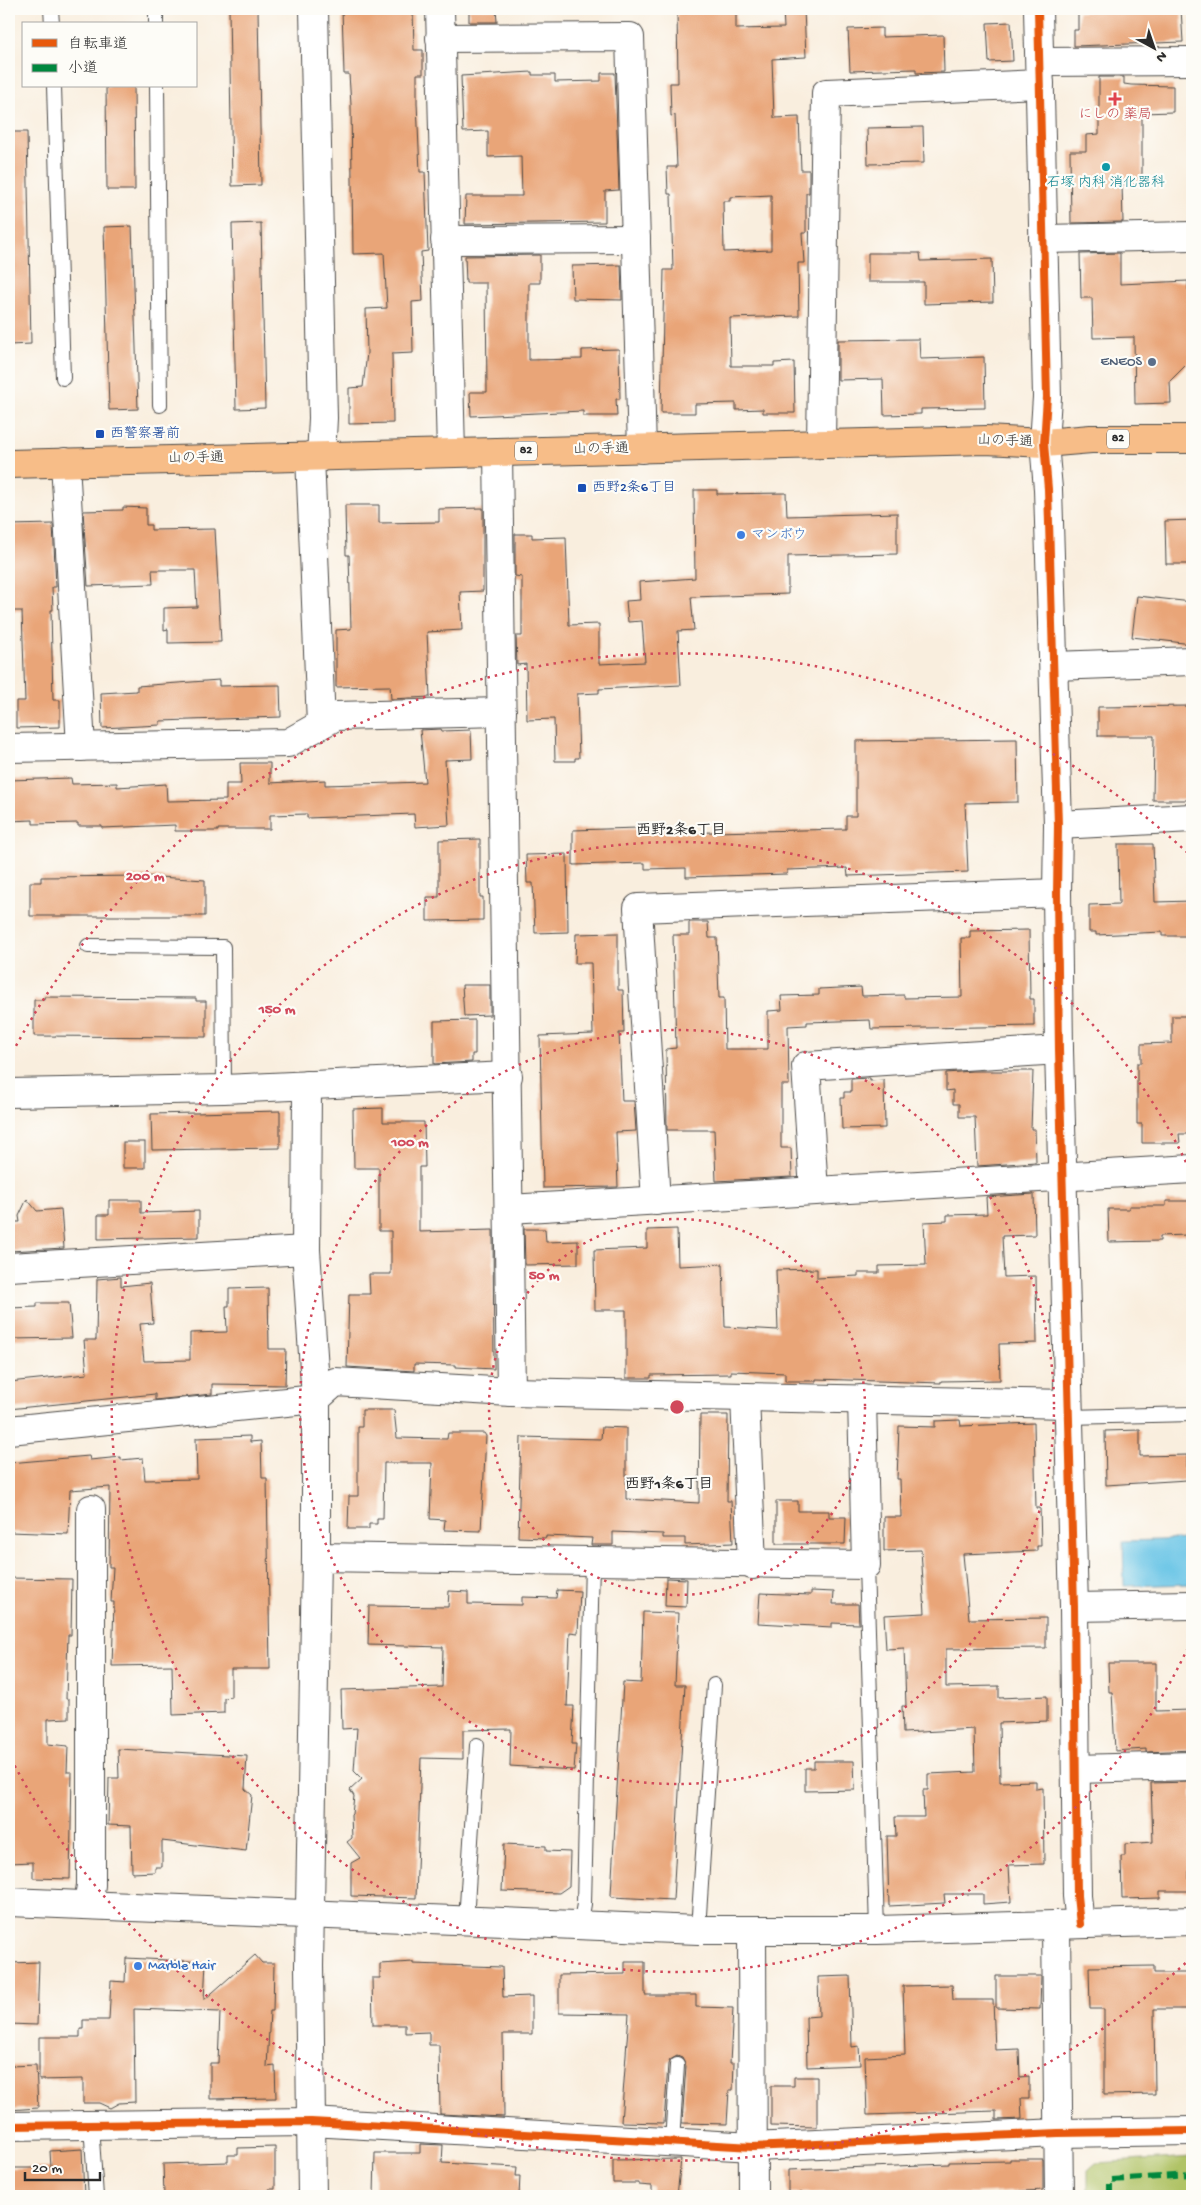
<svg xmlns="http://www.w3.org/2000/svg" width="1201" height="2205" viewBox="0 0 1201 2205" font-family="'Gochi Hand','Klee One',sans-serif">
<style>
.green{fill:#b0c366;stroke:#6e7748}
.water{fill:#68c4e6;stroke:#4a7888}
.building{fill:#e9a578;fill-rule:evenodd}
.lines{fill:none;stroke-linecap:round;stroke-linejoin:round}
.lane-casing{stroke:#4a4846;stroke-width:16}
.street-casing{stroke:#4a4846;stroke-width:30}
.primary-casing{stroke:#4a4846;stroke-width:30}
.lane{stroke:#fff;stroke-width:14}
.street{stroke:#fff;stroke-width:28}
.primary{stroke:#f7bd88;stroke-width:28}
.quiet{stroke:#00873e;stroke-width:6;stroke-dasharray:12 6;stroke-linecap:butt}
.cycleway-casing{stroke:#fdfcf7;stroke-width:11}
.cycleway{stroke:#e8590c;stroke-width:8}
.ring{fill:none;stroke:#d1495b;stroke-width:2.5;stroke-dasharray:2.5 5}
.health-dot{fill:#e0444e;stroke:#fdfcf7;stroke-width:2}
.culture-dot{fill:#0f9aa8;stroke:#fdfcf7;stroke-width:2}
.service-dot{fill:#5c6f8a;stroke:#fdfcf7;stroke-width:2}
.transit-dot{fill:#1a4fb4;stroke:#fdfcf7;stroke-width:2}
.shop-dot{fill:#3f7fe0;stroke:#fdfcf7;stroke-width:2}
.labels{text-anchor:middle;dominant-baseline:central;stroke-width:4.5;stroke-linejoin:round;paint-order:stroke}
.shield{fill:#fdfcf7;stroke:#6a6a68;stroke-width:1}
.shield-label{font-size:12px;font-weight:bold;fill:#2b2b2b}
.health-label{font-size:14px;fill:#be3a42;stroke:#fdfcf7}
.culture-label{font-size:14px;fill:#0d838f;stroke:#fdfcf7}
.service-label{font-size:14px;fill:#4e5e75;stroke:#fdfcf7;text-anchor:end}
.transit-label{font-size:14px;fill:#164399;stroke:#fdfcf7;text-anchor:start}
.street-label{font-size:14px;fill:#2b2b2b;stroke:#fdfcf7}
.shop-label{font-size:14px;fill:#366cbe;stroke:#fdfcf7;text-anchor:start}
.neighbourhood-label{font-size:15px;font-weight:bold;fill:#2b2b2b;stroke:#fdfcf7}
.centre{fill:#d1495b;stroke:#fdfcf7;stroke-width:2.5}
.ring-label{font-size:15px;text-anchor:middle;font-weight:bold;fill:#d1495b;stroke:#fdfcf7;stroke-width:4.5;stroke-linejoin:round;paint-order:stroke}
</style>
<rect width="100%" height="100%" fill="#fdfcf7"/>
<filter id="ink" filterUnits="userSpaceOnUse"><feTurbulence type="fractalNoise" baseFrequency=".02" numOctaves="2"/><feDisplacementMap in="SourceGraphic" scale="10" xChannelSelector="R" yChannelSelector="G"/><feConvolveMatrix kernelMatrix="1 2 1 2 8 2 1 2 1" color-interpolation-filters="sRGB"/></filter>
<filter id="wash" filterUnits="userSpaceOnUse"><feTurbulence type="fractalNoise" baseFrequency=".0096" numOctaves="4" result="noise"/><feDisplacementMap in="SourceGraphic" scale="20" xChannelSelector="R" yChannelSelector="G"/><feGaussianBlur stdDeviation="1.12" result="paint"/><feColorMatrix in="noise" values="0 0 0 0 0 0 0 0 0 0 0 0 0 0 0 0 0 1.4 0 .05"/><feComposite in="paint" operator="in"/></filter>
<g filter="url(#wash)">
<rect width="100%" height="100%" fill="#f9eede"/>
<path class="green" d="M1192,2157V2196H1088V2170L1096,2163Z"/>
<path class="water" d="M1192,1539V1584L1124,1586L1123,1541Z"/>
<g id="blocks">
<g class="building">
<path d="M229,9H258L261,185L232,186Z"/>
<path d="M342,9H413L414,50H423V74H417V103L420,172H425L428,251L421,252L423,301L412,302L413,353L392,354L393,423L349,424V388L363,387L367,353L366,309L387,308L384,253L353,254L351,105L349,74H344Z"/>
<path d="M469,9H496L497,22H469Z"/>
<path d="M677,9H736V29L784,28L783,9H804L806,57L772,59L774,118L799,117L801,170H809V193H806V233H802L804,263H798L799,316L730,318L731,366H774V363L794,362L795,413H763V409L736,410V403L695,404V413H661L664,270H673L671,194H668L667,167H677L675,115L671,116L670,83H678ZM771,195V250L724,252L723,201H730V197Z"/>
<path d="M1088,9H1181L1183,42L1074,46V30H1078V12H1088Z"/>
<path d="M1011,22L1013,61L989,62L987,23Z"/>
<path d="M882,28V37L943,35L944,72L916,73V69L850,71L848,29Z"/>
<path d="M532,72V75H555V82L601,81V73H615L619,190L605,191V222L465,224L466,196H522L521,156L488,157V131L463,132L461,76Z"/>
<path d="M1099,77H1124V84L1131,85L1173,86V112L1142,113V184H1122L1123,222L1071,223L1070,151H1086V135L1099,134Z"/>
<path d="M106,86H134L135,190H107Z"/>
<path d="M923,127L924,163L868,164L867,128Z"/>
<path d="M9,132H27L31,344L9,345Z"/>
<path d="M261,223L265,408L236,409L232,224Z"/>
<path d="M132,226L138,409L109,410L104,227Z"/>
<path d="M868,253H920L921,261L992,259L993,302L924,304V282H868Z"/>
<path d="M1120,253V284L1188,281V290H1192V359L1170,381L1171,403L1135,404L1134,337L1093,338L1092,298H1081L1080,254Z"/>
<path d="M540,255V283H529V360L582,359V350L619,349L620,399H616L617,416H583V411L471,416L470,392H487L486,283H466L465,256Z"/>
<path d="M621,265L622,300L573,299L572,266Z"/>
<path d="M919,339L920,359L984,357L985,408L921,409V414L884,415L883,379L838,380V340Z"/>
<path d="M694,490H717V494L786,493L787,516L897,513V554L788,556V594L691,597L694,630L678,631L681,685L599,689V693L577,694L579,758H575V761H555L554,719L527,720L526,664L517,665L516,636H522V577L515,576V534H532V538L566,537L569,625L599,624V664L645,662L642,621L628,622L626,601L640,600L639,582L695,578Z"/>
<path d="M345,505H379V523L439,522V509L483,508V591L460,592L462,630L427,632L430,697L391,699L390,686L336,687V630L351,629L349,555H346Z"/>
<path d="M123,507L146,508V525H151V530L215,529L221,642L168,643V629L164,630V608L197,607L195,570H152L153,584L88,586L83,511L123,510Z"/>
<path d="M1192,520V564H1166L1165,521Z"/>
<path d="M53,524L56,587H52L53,610H51L53,700H60V727L16,728V701H25L22,611H9V525Z"/>
<path d="M1137,596L1192,602V644L1132,637Z"/>
<path d="M219,680V686L280,685L281,717L160,721V725L102,728L101,693L137,691V686Z"/>
<path d="M1192,706V800H1153L1154,736H1098V707Z"/>
<path d="M441,729L442,731L471,730L472,759L445,760L449,825L415,827L414,814L307,818V814L270,815V829H218V831H175V825L102,828V826H78V823L33,824V820L9,821V780L71,778L72,784L117,783V787L166,784L167,801L226,800V784H241L240,763H270V783L325,780V785L425,782L420,730Z"/>
<path d="M1017,739L1018,802L965,803L968,872L848,876L847,868L787,870V874L686,877V868L645,869V863L573,865V830L670,827V833L846,829V816H856V741Z"/>
<path d="M480,839V897H483V920L427,921V897H439V840Z"/>
<path d="M1118,844H1153L1155,902L1192,901V936H1162V932L1096,935V932H1089V905L1119,904Z"/>
<path d="M567,854L568,932L535,933L533,883H527L526,855Z"/>
<path d="M143,876L205,880V916H30V882H41V877Z"/>
<path d="M689,922H708L709,938H717L719,998H724L725,1049H768V1011L782,1010L781,996L819,995V989L861,987L862,996L904,995V998L962,997L961,938H970V931L1029,930L1030,999H1034V1026L871,1029L870,1020L807,1022V1025L788,1026L789,1085H781V1148H791L792,1177L716,1181L714,1130H667L666,1049L676,1048L673,935H689Z"/>
<path d="M618,933V990H623L624,1033H619L622,1101H634L636,1131L616,1132L618,1187L543,1188L540,1036L593,1034L591,963H575L576,934Z"/>
<path d="M462,985H490V1015L464,1016Z"/>
<path d="M44,997L196,998V1001H206V1037L34,1036V1000H44Z"/>
<path d="M1172,1016H1192V1134H1179L1180,1143H1142V1124H1137V1063H1141V1044L1172,1043Z"/>
<path d="M475,1020V1054H472V1062L434,1064V1021Z"/>
<path d="M972,1071H1033L1031,1129H1035L1036,1162L977,1166L975,1117H959V1104H953V1090L946,1091V1073Z"/>
<path d="M870,1078V1081L884,1080L885,1128L842,1129L841,1098H844V1092H851V1079Z"/>
<path d="M383,1108V1122H424L425,1167H419V1232L493,1230L494,1369L456,1367V1365L414,1364V1371L347,1367L349,1294H370L369,1274H391V1231H379V1168H354L353,1109Z"/>
<path d="M280,1111V1148L152,1150L151,1114Z"/>
<rect x="123" y="1142" width="22" height="26"/>
<path d="M1034,1194L1035,1235L1002,1236L1004,1277L1036,1276L1037,1343L999,1344L1000,1380L941,1381V1383L816,1379V1381H785V1373L731,1371V1374L651,1375V1378H626V1310H595L594,1250L647,1248V1230L677,1229L678,1266L723,1264L725,1327L778,1330L776,1270L817,1269V1278L858,1276V1273H879V1266L926,1265L924,1222L947,1221V1215L987,1214L986,1197Z"/>
<path d="M27,1199L37,1211L61,1209L64,1248L9,1251V1222H20L19,1216Z"/>
<path d="M109,1200H141V1213L199,1211V1237L98,1239V1215H109Z"/>
<path d="M1166,1201H1192V1231L1187,1232V1235L1160,1236V1241L1109,1242L1108,1209H1129V1206H1166Z"/>
<path d="M524,1229H545L546,1242L578,1241V1264L525,1265Z"/>
<path d="M121,1277V1286L150,1283L153,1323L140,1324L144,1361L190,1360V1333L227,1332L226,1306H229V1289L268,1288L269,1349H286L285,1385L212,1384V1394L155,1400V1394L9,1409V1382L87,1374L84,1340H96L97,1279Z"/>
<path d="M37,1303H69L72,1338L9,1339V1308L37,1307Z"/>
<path d="M362,1410H394L397,1438L447,1439L448,1433H484L486,1436L481,1531L444,1530L445,1520L430,1519L432,1463H384L383,1519H377V1524H369V1529H348L349,1496H358V1427H362Z"/>
<path d="M700,1415H728L727,1501H731L733,1543L685,1545V1538H663V1534L613,1532V1545H591L592,1538L546,1536V1538L518,1537L521,1437L601,1439L602,1427L626,1428V1499L699,1503Z"/>
<path d="M960,1420L961,1426L1034,1423L1036,1508H1040L1041,1546H1037V1551L963,1554L969,1619L1046,1618V1648L946,1649V1687L999,1686V1698L1047,1696V1721L999,1723L1000,1782L1036,1781V1789L1043,1788L1044,1864L1009,1865L1011,1902L983,1904V1894H944L945,1903L889,1906L887,1836H896L895,1817H924L923,1790H928V1774L975,1772L974,1729L903,1733L902,1706H906L904,1648L886,1649L884,1615L925,1613L921,1550L884,1551V1517H901L900,1479H897L899,1426L935,1427V1421Z"/>
<path d="M1140,1430V1456L1187,1455V1480L1106,1485L1105,1431Z"/>
<path d="M250,1436V1442L261,1441L262,1478H267L270,1669H231V1697L224,1698V1713L173,1715L172,1665L112,1666L114,1602H111L113,1567H109L110,1487L70,1490L68,1534L9,1532V1463L89,1456L90,1460L121,1457V1460L143,1458L145,1480L197,1479L196,1438Z"/>
<path d="M776,1501H798V1511H829V1517H846L845,1544H776Z"/>
<path d="M9,1578L72,1579L71,1635H68L66,1699H69V1718L48,1719V1744L68,1746L67,1772H72L70,1879L33,1878V1862L9,1863Z"/>
<path d="M666,1578L687,1579L686,1607L665,1606Z"/>
<path d="M557,1590L580,1591L578,1633L570,1632L567,1706H574L572,1744H576L574,1770L510,1766L511,1729L463,1730V1759L421,1758L416,1898L351,1896V1863L360,1858L347,1842L352,1838L351,1815L352,1814L354,1796L350,1790L362,1779L354,1771L357,1728L342,1729L341,1690L442,1687L443,1647L368,1645L369,1606L448,1607L449,1591L468,1592V1604L522,1605V1597L556,1598Z"/>
<path d="M811,1591L834,1592L833,1604H858L859,1624L832,1623V1627L758,1623L760,1593L811,1595Z"/>
<path d="M643,1612L678,1613L675,1685H685L673,1900L612,1897L611,1895L623,1682L641,1683Z"/>
<path d="M1108,1663H1156V1711L1192,1710V1750L1146,1752V1749L1115,1751L1112,1692H1109Z"/>
<path d="M118,1749L247,1756L245,1789L252,1795L246,1851L162,1841V1867H155V1872L132,1873L131,1826L108,1825L109,1778H119Z"/>
<path d="M814,1761H854L855,1790L805,1791V1768H814Z"/>
<path d="M1192,1782V1871H1189V1891H1160V1898L1122,1899L1121,1856H1125V1844L1153,1842L1151,1783Z"/>
<path d="M504,1844L546,1846V1851L570,1852L569,1886L559,1893L502,1891Z"/>
<path d="M255,1955L262,1963H274L273,2011H270L267,2067L275,2066L276,2098L210,2099V2063H218L220,2012L134,2009L135,2102L119,2103L110,2108L99,2103H83V2079L39,2080V2037H80V2029H83V2020H109L111,1981L125,1982L126,1958L206,1962L204,2000Z"/>
<path d="M39,1962L37,2025L9,2024V1963Z"/>
<path d="M413,1962V1964L502,1967L503,1997L532,1996V2034H503L504,2117L440,2114L439,2045H429V2032L405,2033V2025H373L372,1978H380V1964Z"/>
<path d="M625,1962H645V1995H696V2007L733,2008L730,2063H734L733,2090H729L727,2124L682,2123L686,2066L682,2058L677,2056L670,2060L668,2064L664,2123L621,2122L629,2014L559,2013V1975L625,1974Z"/>
<path d="M1154,1966V1973H1192V2009H1154L1155,2094L1104,2095V2009H1090L1089,1967Z"/>
<path d="M850,1976L852,2047L859,2046L860,2065L807,2067L806,2017L819,2016L818,1977Z"/>
<path d="M996,1976H1041L1040,2009L996,2008Z"/>
<path d="M952,1985L953,2000H993L995,2050L1019,2049L1020,2077L1029,2076V2098H1021L1022,2119L996,2120V2111L867,2115L865,2057L905,2055L903,1986Z"/>
<path d="M36,2065L38,2108L9,2110V2066Z"/>
<path d="M794,2077H817V2127L771,2126V2086H794Z"/>
<path d="M420,2144L443,2145L442,2163L517,2167L516,2176H520L519,2196H374L375,2153H420Z"/>
<path d="M275,2147V2189H269V2191L203,2192V2196H164L163,2164L228,2162V2155H238V2148Z"/>
<path d="M82,2149L84,2196H9V2168H51L50,2151Z"/>
<path d="M681,2159L677,2196H652V2186L639,2185V2183H613V2160Z"/>
<path d="M1010,2159H1043V2190L973,2194L925,2193V2196H842V2192L788,2193V2170L949,2164V2162L1010,2161Z"/>
</g>
</g>
</g>
<g filter="url(#ink)">
<use href="#blocks" fill-opacity="0" stroke="#4a4846" stroke-width="1"/>
<g class="lines">
<g class="lane-casing">
<g id="lane">
<path d="M51,9L52,24"/>
<path d="M156,9V24"/>
<path d="M54,86L63,378"/>
<path d="M157,86L160,405"/>
<path d="M88,946L223,947L224,1089"/>
<path d="M1069,1417L1192,1414"/>
<path d="M866,1565L877,1930"/>
<path d="M466,1921L477,1745"/>
<path d="M580,1926L584,1904L592,1562"/>
<path d="M698,1930L714,1685"/>
<path d="M91,2125L96,2196"/>
<path d="M672,2142L677,2065"/>
</g>
</g>
<g class="street-casing">
<g id="street">
<path d="M314,9L323,418L321,457"/>
<path d="M440,9L451,453"/>
<path d="M1038,9L1047,397L1044,443L1048,489L1058,825L1057,893L1059,1050L1074,1607L1077,1896L1080,1924"/>
<path d="M440,38L630,37L642,449"/>
<path d="M1040,62L1192,61"/>
<path d="M1043,239L1192,236"/>
<path d="M445,240L636,239"/>
<path d="M821,444L826,93L1040,84"/>
<path d="M498,452L511,1392"/>
<path d="M310,456L321,724"/>
<path d="M65,462L81,747"/>
<path d="M1054,666L1192,661"/>
<path d="M9,748L288,743L336,716L502,712"/>
<path d="M1058,825L1192,818"/>
<path d="M307,1085L306,1250L316,1399V1557L309,1966L312,2196"/>
<path d="M9,1093L224,1089L508,1076"/>
<path d="M814,1191L806,1066L1059,1050"/>
<path d="M656,1201L638,908L1057,893"/>
<path d="M509,1209L1192,1169"/>
<path d="M9,1267L306,1250"/>
<path d="M745,1397L752,1565"/>
<path d="M9,1430L316,1399L335,1382L511,1392L1068,1404"/>
<path d="M316,1557L866,1565L862,1399"/>
<path d="M1074,1607L1192,1605"/>
<path d="M1076,1769L1192,1766"/>
<path d="M9,1902L698,1930H877L1192,1921"/>
<path d="M88,1905L91,1885V1509"/>
<path d="M1056,1926L1059,2196"/>
<path d="M752,1931L753,2196"/>
<path d="M9,2126L311,2122L753,2147L1058,2133L1192,2131"/>
</g>
</g>
<g class="primary-casing">
<path id="primary" d="M9,464L986,440L1044,443L1091,439H1192"/>
</g>
<use href="#lane" class="lane"/>
<use href="#street" class="street"/>
<use href="#primary" class="primary"/>
<path class="quiet" d="M1110,2196V2180L1192,2175"/>
<g class="cycleway-casing">
<g id="cycleway">
<path d="M1038,9L1047,397L1044,443L1048,489L1058,825L1057,893L1059,1050L1074,1607L1077,1896L1080,1924"/>
<path d="M9,2126L311,2122L753,2147L1058,2133L1192,2131"/>
</g>
</g>
<use href="#cycleway" class="cycleway"/>
</g>
</g>
<g class="ring">
<circle cx="677" cy="1407" r="188"/>
<circle cx="677" cy="1407" r="377"/>
<path d="M1191 1641A565 565 0 1 1 1191 1173"/>
<path d="M1191 1958A753 753 0 0 1 9 1755M9 1059A753 753 0 0 1 1191 856"/>
</g>
<path class="health-dot" d="M1112.5 91.5h5v5h5v5h-5v5h-5v-5h-5v-5h5z"/>
<circle class="culture-dot" cx="1106" cy="167" r="5"/>
<circle class="service-dot" cx="1152" cy="362" r="5"/>
<g class="transit-dot">
<rect x="95" y="429" width="10" height="10" rx="2.5"/>
<rect x="577" y="483" width="10" height="10" rx="2.5"/>
</g>
<g class="shop-dot">
<circle cx="741" cy="535" r="5"/>
<circle cx="138" cy="1966" r="5"/>
</g>
<g class="labels">
<g class="shield">
<rect x="1107" y="429.5" width="22" height="19" rx="4"/>
<rect x="515" y="441.5" width="22" height="19" rx="4"/>
</g>
<g class="shield-label">
<text x="1118" y="439">82</text>
<text x="526" y="451">82</text>
</g>
<g class="health-label">
<text x="1115" y="115">にしの 薬局</text>
</g>
<g class="culture-label">
<text x="1106" y="183">石塚 内科 消化器科</text>
</g>
<g class="service-label">
<text x="1142" y="362">ENEOS</text>
</g>
<g class="transit-label">
<text x="110" y="434">西警察署前</text>
<text x="592" y="488">西野2条6丁目</text>
</g>
<g class="street-label">
<text transform="translate(1005 442) rotate(2)">山の手通</text>
<text transform="translate(601 450) rotate(-1)">山の手通</text>
<text transform="translate(196 459) rotate(-1)">山の手通</text>
</g>
<g class="shop-label">
<text x="751" y="535">マンボウ</text>
<text x="148" y="1966">Marble Hair</text>
</g>
<g class="neighbourhood-label">
<text x="681" y="831">西野2条6丁目</text>
<text x="669" y="1485">西野1条6丁目</text>
</g>
</g>
<circle cx="677" cy="1407" r="8" class="centre"/>
<g class="ring-label">
<text x="145" y="880">200 m</text>
<text x="277" y="1013">150 m</text>
<text x="410" y="1146">100 m</text>
<text x="544" y="1279">50 m</text>
</g>
<rect width="1201" height="2205" fill="none" stroke="#fdfcf7" stroke-width="30"/>
<rect x="22" y="22" width="175" height="65" fill="#fdfcf7" stroke="#a9a8a5"/>
<rect x="32" y="39" width="25" height="8" fill="#e8590c" stroke="#a9a8a5"/>
<text x="68" y="48" font-size="15" fill="#2b2b2b">自転車道</text>
<rect x="32" y="64" width="25" height="8" fill="#00873e" stroke="#a9a8a5"/>
<text x="68" y="72" font-size="15" fill="#2b2b2b">小道</text>
<g transform="translate(1154 48) rotate(140)" stroke="#fdfcf7" stroke-width="4" paint-order="stroke">
<path d="M0-4L9 19L0 12L-9 19Z" fill="#2b2b2b"/>
<text y="-8" font-size="14" font-weight="bold" text-anchor="middle" fill="#2b2b2b">N</text>
</g>
<path d="M25 2172v8h75v-8" fill="none" stroke="#2b2b2b" stroke-width="2.5"/>
<text x="32" y="2172" font-size="15" fill="#2b2b2b" stroke="#fdfcf7" stroke-width="4" paint-order="stroke">20 m</text>
</svg>
